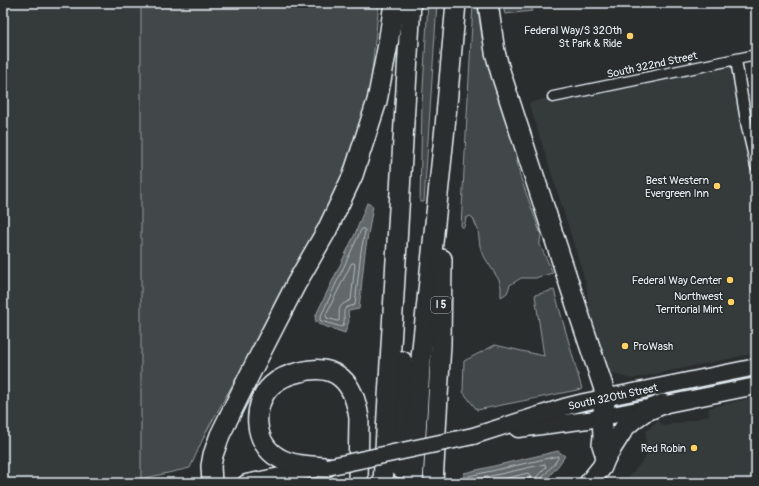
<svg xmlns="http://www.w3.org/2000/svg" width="759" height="486" font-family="Pangolin,sans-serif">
	<rect width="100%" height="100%" fill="#2a2d2e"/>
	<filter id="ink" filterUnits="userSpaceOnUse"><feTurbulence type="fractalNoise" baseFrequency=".025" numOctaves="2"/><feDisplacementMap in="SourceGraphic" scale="8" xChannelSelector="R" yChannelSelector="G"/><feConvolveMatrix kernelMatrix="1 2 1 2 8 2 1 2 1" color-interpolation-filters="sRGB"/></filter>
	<g filter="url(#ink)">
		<!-- built -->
		<g fill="#363a3b">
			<polygon points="3,3 141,3 141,479 121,483 3,483"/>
			<polygon points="736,60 756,166 756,353 631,379 617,375 608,372 601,352 590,314 586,283 555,184 529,103 553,97"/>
			<polygon points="756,397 756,483 624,483 646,457 646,431 658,420 661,424 665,426 709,416 709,408"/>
		</g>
		<!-- green -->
		<g fill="#424648" stroke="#959ca0">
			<polygon points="141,3 379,3 369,98 331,205 290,281 205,434 190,468 141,479"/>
			<polygon points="428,3 437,3 424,202 420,202 422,105"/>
			<polygon points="475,3 477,3 482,38 514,146 520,176 541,235 540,241 540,245 553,273 541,276 536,278 521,278 510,285 507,293 501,297 501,287 499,280 485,258 480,246 478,230 473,218 470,216 466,218 464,227 461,227 473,4"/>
			<polygon points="502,3 532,3 532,11 505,14"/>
			<polygon points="554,290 582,389 477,410 463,392 464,361 495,345 544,356 535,295"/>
		</g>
		<!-- water -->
		<g fill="#63686b" stroke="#989fa3">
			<polygon points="367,203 373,206 365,252 359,309 348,311 349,321 345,333 318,324 316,322 315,317 355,234"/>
			<polygon points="558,451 565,456 558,466 543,483 463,483 464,473"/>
		</g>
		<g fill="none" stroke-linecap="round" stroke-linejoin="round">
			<!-- shore -->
			<g stroke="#b3bac0" stroke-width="1">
				<path d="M362,229h2l1,2 -4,20 -6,54c-2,1 -7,1 -9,3 -4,3 -1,9 -2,13 0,3 -1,4 -2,6l-21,-6 -1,-1v-2l41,-88z"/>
				<path d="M352,263h2l1,1 -4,36c-2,1 -4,2 -6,3 -8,3 -5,11 -6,18h-2l-10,-3 -1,-3z"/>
				<path d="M467,483l1,-6 1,-1 89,-20v2c-4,8 -17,18 -18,25"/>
				<polyline points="472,483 473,480 545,464 546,467 537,476 535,483"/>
				<polyline points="487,483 528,473 530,475 529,483"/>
			</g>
			<defs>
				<g id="street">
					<polyline points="736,60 747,127 756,166"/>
					<polyline points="553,97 756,55"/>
				</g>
				<g id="primary">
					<polyline points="518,429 588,420 756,386"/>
					<polyline points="473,436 564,407 584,402 756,367"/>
					<polyline points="246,483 315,469"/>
				</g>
				<g id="highway">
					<polyline points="488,3 495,52 501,74 580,317 603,386 606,398 602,416 603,436 602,445 606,457"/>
					<path d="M327,467c-16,-1 -34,-1 -48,-9 -26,-14 -28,-54 -7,-73 8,-7 18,-11 28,-13 37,-10 54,11 59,46l-1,65"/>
					<polyline points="401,468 402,361"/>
					<polyline points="212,483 211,466 213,455 220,435 253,368 296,284 327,230 353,175 377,101 388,44 394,3"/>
					<polyline points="383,483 411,3"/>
					<polyline points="413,483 420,368 445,127 456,3"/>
					<polyline points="433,483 441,344 442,259"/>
					<polyline points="589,483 602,467 606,457 625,427 634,419 644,412 663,404"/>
				</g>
			</defs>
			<!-- street casing -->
			<use href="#street" stroke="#e8f1f8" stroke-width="13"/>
			<!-- primary casing -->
			<use href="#primary" stroke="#e8f1f8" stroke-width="19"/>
			<!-- highway casing -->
			<use href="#highway" stroke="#e8f1f8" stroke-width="22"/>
			<!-- street -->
			<use href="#street" stroke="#2a2d2e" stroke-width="10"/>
			<!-- primary -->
			<use href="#primary" stroke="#2a2d2e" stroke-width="16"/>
			<!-- highway -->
			<use href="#highway" stroke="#2a2d2e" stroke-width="19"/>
			<defs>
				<polyline id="primary-bridge" points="327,467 473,436"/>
			</defs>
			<!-- primary-bridge casing -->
			<use href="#primary-bridge" stroke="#e8f1f8" stroke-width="19" stroke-linecap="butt"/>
			<!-- primary-bridge -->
			<use href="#primary-bridge" stroke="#2a2d2e" stroke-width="16"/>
		</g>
	</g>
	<!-- markers -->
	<g fill="#ffd166" stroke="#2a2d2e" stroke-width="1.5">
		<circle cx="630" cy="36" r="4"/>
		<circle cx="717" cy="186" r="4"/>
		<circle cx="730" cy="280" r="4"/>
		<circle cx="731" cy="302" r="4"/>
		<circle cx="625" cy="346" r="4"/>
		<circle cx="694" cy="448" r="4"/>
	</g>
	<g text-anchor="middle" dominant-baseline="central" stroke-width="3" stroke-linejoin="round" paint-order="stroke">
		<!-- shield labels -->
		<rect fill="#2a2d2e" stroke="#afb6bb" stroke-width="1" x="431" y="297" width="20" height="16" rx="3"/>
		<g font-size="10" font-weight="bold" fill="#e8f1f8">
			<text x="441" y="305">I 5</text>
		</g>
		<!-- poi labels -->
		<g font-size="11" fill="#e8f1f8" stroke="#2a2d2e" text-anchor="end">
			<text x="622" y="30">Federal Way/S 320th<tspan x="622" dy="13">St Park &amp; Ride</tspan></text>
			<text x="709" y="180">Best Western<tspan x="709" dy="13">Evergreen Inn</tspan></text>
			<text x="722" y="280">Federal Way Center</text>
			<text x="723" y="296">Northwest<tspan x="723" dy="13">Territorial Mint</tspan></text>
			<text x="633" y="346" text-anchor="start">ProWash</text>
			<text x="686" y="448">Red Robin</text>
		</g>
		<!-- street labels -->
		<g font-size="11" fill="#e8f1f8" stroke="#2a2d2e">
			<text transform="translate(652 65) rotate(-12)">South 322nd Street</text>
			<text transform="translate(613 397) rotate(-12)">South 320th Street</text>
		</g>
	</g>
	<!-- margin -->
	<rect width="759" height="486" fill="none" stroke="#2a2d2e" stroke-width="16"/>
	<rect x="8" y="8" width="743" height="470" fill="none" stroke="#e8f1f8" stroke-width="1.5" filter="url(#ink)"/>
</svg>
